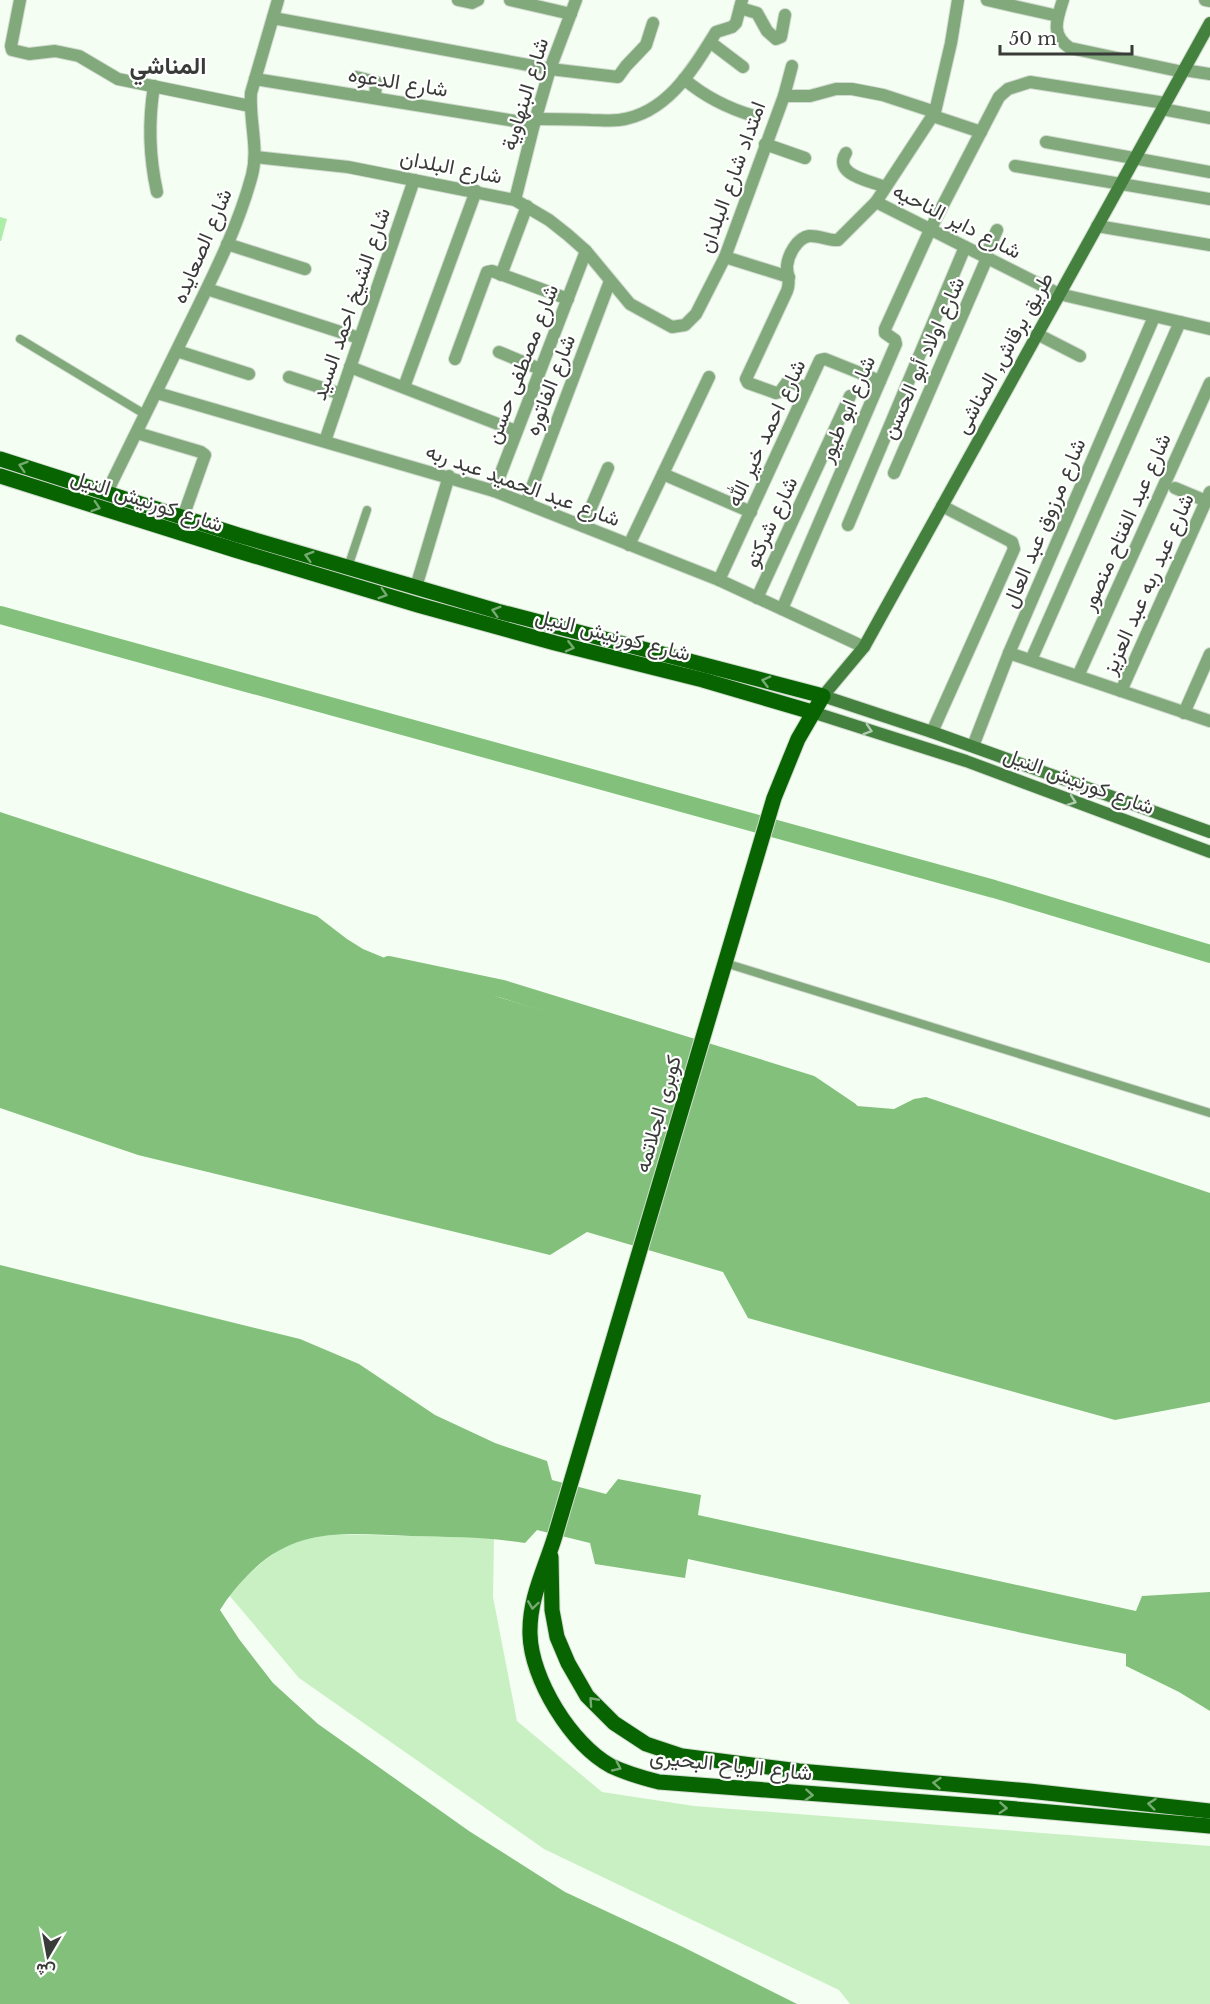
<svg xmlns="http://www.w3.org/2000/svg" width="1210" height="2004" font-family="'Libre Baskerville',Vazirmatn,serif">
	<rect width="100%" height="100%" fill="#f4fef2"/>
	<!-- green -->
	<path fill="#c9f0c3" d="M333,1534l161,4 -1,59 24,124 85,71 92,14 516,40v158h-360l-11,-14 -295,-141 -245,-171 -70,-83c33,-35 54,-56 104,-61z"/>
	<!-- water -->
	<g fill="#83c07c">
		<polygon points="0,812 317,916 347,939 363,949 433,978 692,1054 857,1106 894,1109 914,1099 926,1097 1210,1193 1210,1402 1115,1420 748,1318 723,1272 587,1232 550,1255 138,1155 0,1108"/>
		<path d="M0,1265l300,74 59,25 76,51 60,28 52,18 5,19 54,14 12,-15 83,16 -3,20 438,96 6,-15 68,-4v119l-31,-19 -53,-26v-12c-147,-28 -292,-64 -438,-95l-3,19 -90,-14 -5,-21 -53,-13 -12,13c-38,-6 -76,-6 -114,-7 -63,-2 -115,-11 -163,39 -11,11 -20,22 -28,35l19,29 34,44 45,41 151,107 96,61 118,55 114,57h-797z"/>
	</g>
	<g fill="none" stroke-linecap="round" stroke-linejoin="round">
		<!-- canal -->
		<g stroke="#83c07c" stroke-width="18">
			<polyline points="0,615 994,889 1210,954"/>
			<polyline points="389,965 503,989 810,1084 850,1111"/>
		</g>
	</g>
	<!-- building -->
	<polygon fill="#aeeda7" points="0,217 7,219 1,241 0,241"/>
	<g fill="none" stroke-linecap="round" stroke-linejoin="round">
		<defs>
			<g id="lane">
				<polyline points="20,339 146,415"/>
				<polyline points="348,567 367,510"/>
				<polyline points="725,963 1210,1113"/>
			</g>
			<g id="street">
				<polyline points="20,0 11,46 12,50 29,54 55,51 79,56 118,79 250,106"/>
				<polyline points="458,0 472,3 478,0"/>
				<polyline points="510,0 571,14"/>
				<polyline points="958,0 951,43 935,112 876,202 1059,294 1210,329"/>
				<polyline points="987,0 1058,16"/>
				<path d="M1063,0c-6,19 -13,35 7,48l113,24"/>
				<polyline points="1205,0 1210,1"/>
				<polyline points="740,8 757,13 767,31 776,39 781,37 785,15"/>
				<polyline points="273,18 550,69 618,77 626,66 646,45 653,23"/>
				<polyline points="710,42 743,67"/>
				<polyline points="1184,70 1210,74"/>
				<polyline points="356,77 376,82 375,98"/>
				<polyline points="255,79 534,124"/>
				<path d="M684,79c21,18 43,29 70,37"/>
				<path d="M154,86c-6,37 -5,70 3,106"/>
				<polyline points="784,96 792,66"/>
				<polyline points="1162,109 1210,118"/>
				<polyline points="933,116 981,132"/>
				<path d="M535,119c19,0 37,0 56,1 9,0 19,1 28,0 48,-6 74,-51 97,-88l16,-5 4,-4 6,-23"/>
				<polyline points="1046,142 1210,172"/>
				<polyline points="765,144 805,158"/>
				<path d="M846,153c-14,22 25,28 39,34"/>
				<polyline points="255,157 348,167 515,200 549,220 568,235 586,251 630,304 672,327 685,325 696,314 725,257 784,96 810,96 836,89 852,89 883,95 935,112"/>
				<polyline points="1015,166 1210,199"/>
				<polyline points="515,200 534,124 550,69 576,0"/>
				<polyline points="1097,226 1210,245"/>
				<polyline points="227,244 305,269"/>
				<polyline points="725,257 789,277"/>
				<polyline points="985,257 997,230"/>
				<polyline points="501,275 527,206"/>
				<polyline points="207,289 359,338"/>
				<polyline points="1037,334 1080,356"/>
				<polyline points="177,351 249,374"/>
				<polyline points="499,352 540,369"/>
				<polyline points="455,359 487,272 492,271 568,299"/>
				<polyline points="350,367 516,431"/>
				<polyline points="289,377 341,394"/>
				<polyline points="404,387 476,191"/>
				<path d="M807,388l-19,-7 -8,11 -4,1 -28,-10 -2,-4 41,-88c4,-10 0,-15 0,-25 1,-11 10,-28 22,-30 10,-1 19,5 29,4l38,-38"/>
				<polyline points="157,393 494,491 719,580 864,647"/>
				<polyline points="137,433 201,452 205,455 183,517"/>
				<polyline points="325,441 414,180"/>
				<polyline points="894,473 987,258"/>
				<polyline points="663,474 751,512"/>
				<polyline points="1175,488 1206,501"/>
				<polyline points="494,491 586,251"/>
				<path d="M107,492c29,-58 58,-117 87,-177 22,-45 45,-91 58,-140 7,-27 -3,-54 -1,-82l27,-93"/>
				<polyline points="526,503 610,281"/>
				<polyline points="848,525 965,247"/>
				<polyline points="583,526 608,468"/>
				<polyline points="629,545 709,377"/>
				<polyline points="719,580 820,360 825,359 880,381"/>
				<polyline points="416,587 449,476"/>
				<polyline points="757,598 850,396"/>
				<polyline points="782,609 896,344 895,340 885,333 885,329 930,230 999,97 1008,89 1030,82 1165,103"/>
				<polyline points="1009,653 1210,721"/>
				<polyline points="1031,660 1180,322"/>
				<polyline points="1078,676 1210,383"/>
				<polyline points="1121,691 1210,492"/>
				<polyline points="1184,713 1210,654"/>
				<polyline points="932,732 1014,549 1012,542 942,506"/>
				<polyline points="973,746 1009,653 1154,317"/>
			</g>
			<g id="secondary">
				<polyline points="1210,23 864,647 823,696 932,732 1210,832"/>
				<polyline points="812,712 966,761 1210,852"/>
			</g>
			<g id="primary">
				<path d="M0,459l238,76 259,76 326,85 -25,43 -24,59 -219,738c-10,33 -26,62 -25,98 1,45 41,110 81,132 15,7 32,12 48,16l346,26 205,18"/>
				<polyline points="0,476 235,550 418,605 555,643 703,680 812,712"/>
				<polyline points="551,1557 552,1610 557,1637 568,1663 587,1696 614,1723 646,1744 682,1756 799,1771 1029,1791 1210,1811"/>
			</g>
		</defs>
		<!-- lane casing -->
		<use href="#lane" stroke="#d2dbd0" stroke-width="10"/>
		<!-- street casing -->
		<use href="#street" stroke="#d2dbd0" stroke-width="14"/>
		<!-- secondary casing -->
		<use href="#secondary" stroke="#d2dbd0" stroke-width="14"/>
		<!-- primary casing -->
		<use href="#primary" stroke="#d2dbd0" stroke-width="17"/>
		<!-- lane -->
		<use href="#lane" stroke="#81a97c" stroke-width="8"/>
		<!-- street -->
		<use href="#street" stroke="#81a97c" stroke-width="12"/>
		<!-- secondary -->
		<use href="#secondary" stroke="#44813e" stroke-width="12"/>
		<!-- primary -->
		<use href="#primary" stroke="#076400" stroke-width="15"/>
	</g>
	<!-- one-way arrows -->
	<defs><path id="oneway-chevron" d="M-2-3.5L2.5 0L-2 3.5" fill="none" stroke-width="1.6" stroke-linecap="round" stroke-linejoin="round" transform="scale(1.5)"/></defs>
	<g stroke="#77aa73">
		<use href="#oneway-chevron" transform="translate(23 466) rotate(-163)"/>
		<use href="#oneway-chevron" transform="translate(96 507) rotate(18)"/>
		<use href="#oneway-chevron" transform="translate(309 556) rotate(-164)"/>
		<use href="#oneway-chevron" transform="translate(383 594) rotate(17)"/>
		<use href="#oneway-chevron" transform="translate(496 611) rotate(-164)"/>
		<use href="#oneway-chevron" transform="translate(570 647) rotate(14)"/>
		<use href="#oneway-chevron" transform="translate(766 681) rotate(-165)"/>
		<use href="#oneway-chevron" transform="translate(533 1605) rotate(98)"/>
		<use href="#oneway-chevron" transform="translate(593 1701) rotate(-132)"/>
		<use href="#oneway-chevron" transform="translate(617 1767) rotate(25)"/>
		<use href="#oneway-chevron" transform="translate(937 1783) rotate(-175)"/>
		<use href="#oneway-chevron" transform="translate(809 1795) rotate(4)"/>
		<use href="#oneway-chevron" transform="translate(1152 1804) rotate(-174)"/>
		<use href="#oneway-chevron" transform="translate(1003 1808) rotate(4)"/>
	</g>
	<g stroke="#b4cdb2">
		<use href="#oneway-chevron" transform="translate(868 730) rotate(18)"/>
		<use href="#oneway-chevron" transform="translate(1072 801) rotate(20)"/>
	</g>
	<g text-anchor="middle" dominant-baseline="central" stroke-width="4.5" stroke-linejoin="round" paint-order="stroke">
		<!-- street labels -->
		<g font-size="21" fill="#383b37" stroke="#fff">
			<text transform="translate(398 82) rotate(9)">شارع الدعوه</text>
			<text transform="translate(525 94) rotate(-73)">شارع البنهاوية</text>
			<text transform="translate(451 167) rotate(11)">شارع البلدان</text>
			<text transform="translate(732 177) rotate(-70)">امتداد شارع البلدان</text>
			<text transform="translate(957 221) rotate(27)">شارع داير الناحيه</text>
			<text transform="translate(202 246) rotate(-67)">شارع الصعايده</text>
			<text transform="translate(351 304) rotate(-71)">شارع الشيخ احمد السيد</text>
			<text transform="translate(1004 353) rotate(-61)">طريق برقاش, المناشى</text>
			<text transform="translate(923 358) rotate(-66)">شارع اولاد أبو الحسن</text>
			<text transform="translate(522 364) rotate(-69)">شارع مصطفى حسن</text>
			<text transform="translate(550 385) rotate(-69)">شارع الفاتوره</text>
			<text transform="translate(847 409) rotate(-67)">شارع ابو طيور</text>
			<text transform="translate(766 433) rotate(-65)">شارع احمد خير الله</text>
			<text transform="translate(523 485) rotate(20)">شارع عبد الحميد عبد ربه</text>
			<text transform="translate(147 501) rotate(18)">شارع كورنيش النيل</text>
			<text transform="translate(771 522) rotate(-65)">شارع شركتو</text>
			<text transform="translate(1126 522) rotate(-66)">شارع عبد الفتاح منصور</text>
			<text transform="translate(1044 523) rotate(-67)">شارع مرزوق عبد العال</text>
			<text transform="translate(1148 584) rotate(-66)">شارع عبد ربه عبد العزيز</text>
			<text transform="translate(613 635) rotate(14)">شارع كورنيش النيل</text>
			<text transform="translate(1079 781) rotate(20)">شارع كورنيش النيل</text>
			<text transform="translate(658 1114) rotate(-74)">كوبرى الجلاتمه</text>
			<text transform="translate(731 1765) rotate(6)">شارع الرياح البحيرى</text>
		</g>
		<!-- quarter labels -->
		<g font-size="24" font-weight="bold" fill="#383b37" stroke="#fff">
			<text x="168" y="65">المناشي</text>
		</g>
	</g>
	<!-- north arrow -->
	<g transform="translate(48 1956) rotate(190)" stroke="#ffffff" stroke-width="4.5" paint-order="stroke">
	<path d="M0-4.5L10 22L0 15L-10 22Z" fill="#383b37"/>
	<text y="-9" font-size="16" font-weight="bold" text-anchor="middle" fill="#383b37">ش</text>
	</g>
	<!-- scale -->
	<path d="M1000 45v9h132v-9" fill="none" stroke="#383b37" stroke-width="3"/>
	<text x="1009" y="45" font-size="18" fill="#383b37" stroke="#ffffff" stroke-width="4.5" paint-order="stroke">50 m</text>
</svg>
